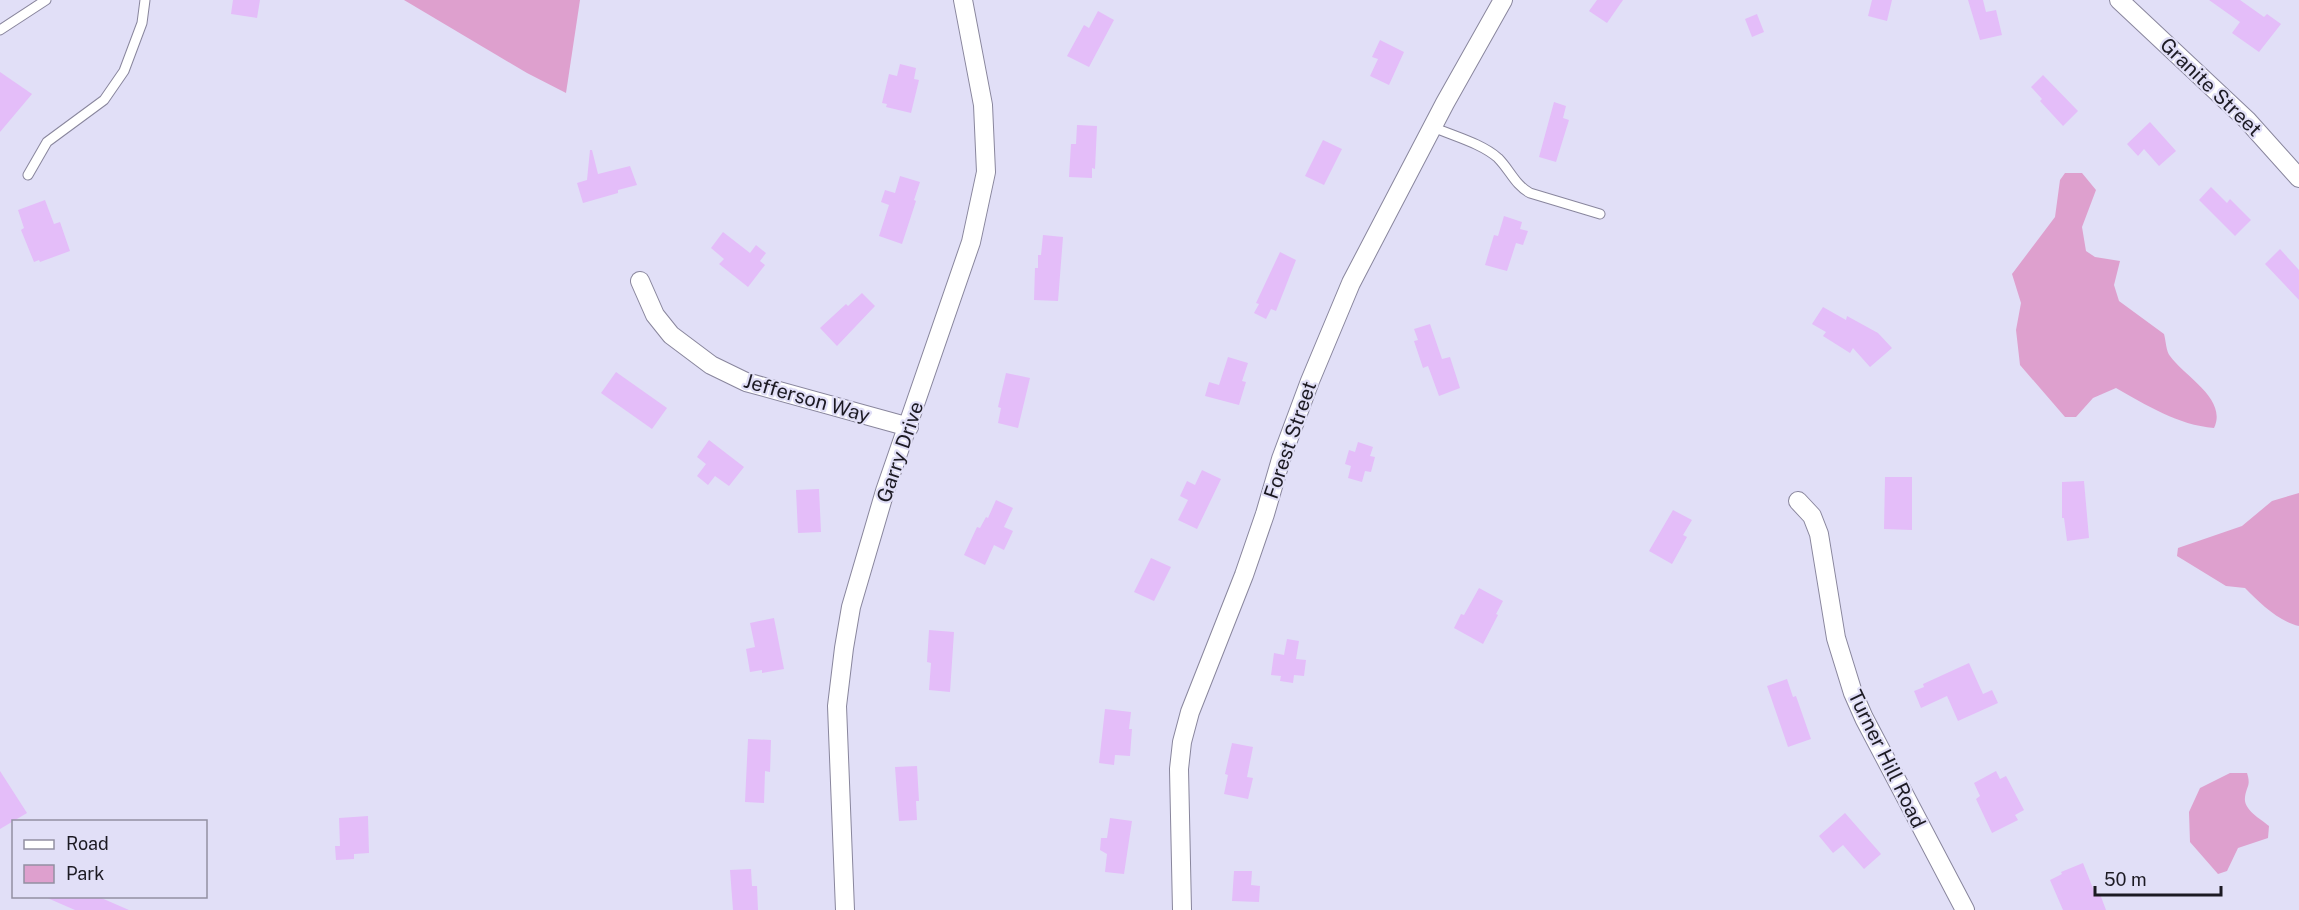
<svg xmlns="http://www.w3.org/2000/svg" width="2299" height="910" font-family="'Public Sans',sans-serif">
	<rect width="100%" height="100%" fill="#e1dff7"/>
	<!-- green -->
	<g fill="#dea0ce">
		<polygon points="404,0 580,0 566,93 527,73"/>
		<path d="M2065,173h17l14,17 -14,37 4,24 9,6 25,4 -6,24 5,16 45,33c2,7 2,17 6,22 14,20 58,43 44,72 -36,-3 -68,-23 -98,-40l-23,10 -17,19h-11l-45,-52 -4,-35 5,-27 -9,-29 43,-57 5,-37z"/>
		<path d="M2299,493v133c-21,-5 -39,-23 -54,-38l-19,-2 -49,-30 1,-8 64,-22 30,-25z"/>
		<path d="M2230,773h17c4,13 0,12 -2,24 -2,13 16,22 24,29l-1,12 -30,10 -11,23 -9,3 -28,-32 -1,-30 11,-24z"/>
	</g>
	<!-- building -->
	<g fill="#e4bdf9">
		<polygon points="233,0 260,0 257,18 231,14"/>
		<polygon points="1597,0 1623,0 1607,23 1589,11"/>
		<polygon points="1872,0 1892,0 1887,21 1868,16"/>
		<polygon points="1968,0 1983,0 1986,12 1996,10 2002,35 1980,40"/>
		<polygon points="2209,0 2240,0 2264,17 2267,14 2281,24 2259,52 2232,33 2240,22"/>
		<polygon points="1098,11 1114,20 1089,67 1067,56 1084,25 1089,28"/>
		<polygon points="1757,14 1764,32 1752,37 1745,19"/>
		<polygon points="1380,40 1404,52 1389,85 1370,76 1378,59 1372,57"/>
		<polygon points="900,64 916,68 914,79 919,80 911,113 886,107 887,104 882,103 889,74 897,76"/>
		<polygon points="0,72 32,94 0,132"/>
		<polygon points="2043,75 2078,111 2063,126 2040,101 2042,99 2031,87"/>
		<polygon points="1554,102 1566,106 1563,118 1569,120 1556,162 1539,157"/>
		<polygon points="2150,122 2176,151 2159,166 2144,149 2138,156 2127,144"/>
		<polygon points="1077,125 1097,126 1095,169 1092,168 1092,178 1069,177 1071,144 1076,144"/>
		<polygon points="1323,140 1342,149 1324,185 1305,176"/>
		<polygon points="590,150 592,150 598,174 630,166 637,185 618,190 618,193 583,203 577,183 587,180"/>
		<polygon points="900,176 920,182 914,200 916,201 902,244 879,236 889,205 881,202 885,190 895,193"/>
		<polygon points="2211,187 2227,203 2230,199 2251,220 2235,236 2199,200"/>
		<polygon points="45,200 54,224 60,222 70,251 40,262 39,260 34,262 21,230 24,228 18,210"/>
		<polygon points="1504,216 1522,222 1520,229 1528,231 1523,245 1516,243 1507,271 1485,265 1494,235 1498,236"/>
		<polygon points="723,232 750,253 756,245 766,253 760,261 765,265 748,287 719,264 724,259 711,248"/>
		<polygon points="1043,235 1063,237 1058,301 1034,300 1035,268 1038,268 1038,255 1041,255"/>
		<polygon points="2280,249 2299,270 2299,300 2265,264"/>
		<polygon points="1280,252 1296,260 1276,311 1271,309 1266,319 1254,313 1259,304 1256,303"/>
		<polygon points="862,293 875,306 837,346 820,328 846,304 848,306"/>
		<polygon points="1823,307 1846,320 1847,316 1878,333 1892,348 1870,367 1853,348 1850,353 1823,336 1826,332 1812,324"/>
		<polygon points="1430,324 1442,359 1450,357 1460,388 1439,396 1428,366 1423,368 1414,341 1418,340 1414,329"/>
		<polygon points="1228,357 1248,363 1242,381 1246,382 1239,405 1205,396 1209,382 1219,385"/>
		<polygon points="616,372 667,408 652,429 601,393"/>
		<polygon points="1006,373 1030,378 1018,428 998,423 1001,408 998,407"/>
		<polygon points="709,440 744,467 729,486 715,476 708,485 697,476 706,464 697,457"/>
		<polygon points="1358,442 1373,447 1370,456 1375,457 1371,472 1365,471 1362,482 1348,478 1351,466 1345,464 1349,450 1355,452"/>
		<polygon points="1202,470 1221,479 1197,529 1178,520 1188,500 1180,496 1187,481 1195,485"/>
		<polygon points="1885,477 1912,477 1912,530 1884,529"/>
		<polygon points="2084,481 2089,538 2067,541 2064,518 2062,518 2062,482"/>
		<polygon points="819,489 821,532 798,533 796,490"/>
		<polygon points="996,500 1013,508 1004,527 1013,531 1004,550 994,545 985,565 964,555 977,527 980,528 986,517 988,518"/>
		<polygon points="1673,510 1692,520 1683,535 1687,537 1672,564 1649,551"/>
		<polygon points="1151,558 1171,567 1154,601 1134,592"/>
		<polygon points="1479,588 1503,601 1496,614 1498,615 1483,644 1454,628 1461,614 1464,615"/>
		<polygon points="774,618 784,669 762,673 762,670 750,672 746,649 755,647 750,623"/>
		<polygon points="929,630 954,632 950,692 929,690 931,663 927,662"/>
		<polygon points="1287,639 1299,641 1296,659 1306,660 1304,676 1294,675 1293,683 1280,681 1281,676 1271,675 1274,653 1284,655"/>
		<polygon points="1969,663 1983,694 1992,690 1998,703 1958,721 1947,696 1921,708 1914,691 1924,687 1923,684"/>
		<polygon points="1787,679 1793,697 1796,696 1811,739 1788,747 1767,686"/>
		<polygon points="1105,709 1131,712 1129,729 1132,729 1130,756 1115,755 1114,765 1099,763"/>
		<polygon points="748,739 771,740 770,772 765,771 764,803 745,802"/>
		<polygon points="1232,743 1253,747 1247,777 1253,778 1248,799 1224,794 1228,775 1225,774"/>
		<polygon points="917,766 919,801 916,801 917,820 899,821 895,767"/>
		<polygon points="0,771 27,813 0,829"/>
		<polygon points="1996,771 2000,779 2006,776 2024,810 2015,815 2018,820 1992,833 1976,799 1980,796 1974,783"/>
		<polygon points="1845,813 1881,854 1864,869 1843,845 1833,853 1819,836"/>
		<polygon points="368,816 369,853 354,854 354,859 336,860 335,846 340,846 339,818"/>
		<polygon points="1110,818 1132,821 1124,874 1105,872 1107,854 1100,850 1101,838 1107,838"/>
		<polygon points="2083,863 2096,896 2100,894 2106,910 2063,910 2050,880 2062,874 2061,872"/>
		<polygon points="751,869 752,886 757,886 758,910 733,910 730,870"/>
		<polygon points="1234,871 1252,871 1251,885 1260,886 1259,902 1232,901"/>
		<polygon points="45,897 99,897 129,910 75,910"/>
	</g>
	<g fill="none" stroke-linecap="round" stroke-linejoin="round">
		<defs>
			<g id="service">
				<polyline points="0,30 46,0"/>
				<path d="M1433,127c20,9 48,16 65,31 12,12 17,27 32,35l70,21"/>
				<polyline points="28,175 47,142 104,100 124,71 142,23 145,0"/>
			</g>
			<g id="minor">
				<polyline points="2119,0 2247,120 2299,178"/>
				<polyline points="640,281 655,315 671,335 711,365 746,382 909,427"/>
				<polyline points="1798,501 1812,516 1819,534 1836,638 1853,693 1864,718 1965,910"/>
				<polyline points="845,910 837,706 844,648 851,607 885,491 971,242 986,172 983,105 963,0"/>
				<polyline points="1182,910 1179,769 1182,742 1190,712 1244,575 1265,514 1281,459 1310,381 1351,283 1445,103 1503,0"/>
			</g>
		</defs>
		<!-- service casing -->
		<use href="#service" stroke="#89869d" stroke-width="11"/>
		<!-- minor casing -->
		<use href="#minor" stroke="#89869d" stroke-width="20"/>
		<!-- service -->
		<use href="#service" stroke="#fff" stroke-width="9"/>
		<!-- minor -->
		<use href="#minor" stroke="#fff" stroke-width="18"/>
	</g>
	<g text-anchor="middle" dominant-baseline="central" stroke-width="4.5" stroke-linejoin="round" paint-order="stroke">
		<!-- street labels -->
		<g font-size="20" fill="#1c1a23" stroke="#e1dff7">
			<text transform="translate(2211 87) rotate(44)">Granite Street</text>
			<text transform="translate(807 398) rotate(16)">Jefferson Way</text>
			<text transform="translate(1290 440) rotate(-71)">Forest Street</text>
			<text transform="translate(900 452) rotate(-71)">Garry Drive</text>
			<text transform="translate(1887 759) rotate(64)">Turner Hill Road</text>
		</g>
	</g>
	<!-- legend -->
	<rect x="12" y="820" width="195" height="78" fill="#e1dff7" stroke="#9290a2" stroke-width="1.5"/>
	<rect x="24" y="840" width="30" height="9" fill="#ffffff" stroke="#9290a2" stroke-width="1.5"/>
	<text x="66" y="850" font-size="18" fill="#1c1a23">Road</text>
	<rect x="24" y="865" width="30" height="18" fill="#dea0ce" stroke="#9290a2" stroke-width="1.5"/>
	<text x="66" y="880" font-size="18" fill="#1c1a23">Park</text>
	<!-- scale -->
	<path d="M2095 886v9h126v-9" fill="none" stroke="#1c1a23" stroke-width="3"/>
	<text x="2104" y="886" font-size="18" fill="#1c1a23" stroke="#e1dff7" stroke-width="4.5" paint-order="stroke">50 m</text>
</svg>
